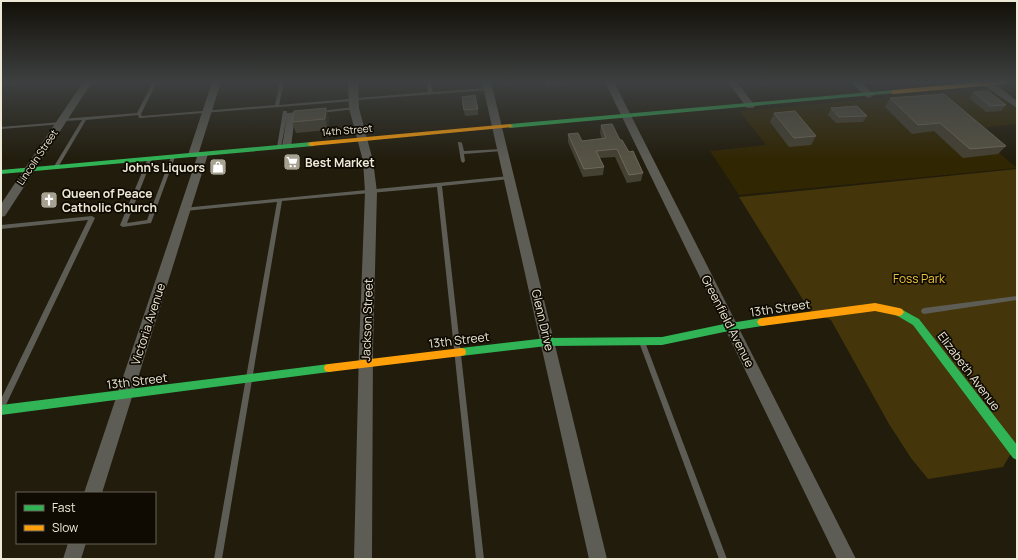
<svg xmlns="http://www.w3.org/2000/svg" width="1018" height="560" font-family="Manrope,sans-serif">
	<rect width="100%" height="100%" fill="#211c0c"/>
	<!-- built -->
	<polygon fill="#312602" points="990,88 1017,108 1017,124 971,129 1017,168 739,195 710,151 766,145 739,111"/>
	<!-- green -->
	<polygon fill="#44360a" points="1017,169 1017,455 1010,455 1003,467 928,479 911,458 889,424 831,320 810,311 739,197"/>
	<g fill="none" stroke-linecap="round" stroke-linejoin="round">
		<!-- lane -->
		<g fill="#5d5c55" fill-rule="evenodd">
			<polygon points="5,82 13,82 1,86 1,84"/>
			<polygon points="153,82 157,82 141,114 142,116 275,105 280,82 284,82 279,105 428,92 426,82 430,82 433,92 488,88 490,89 488,90 356,100 354,101 141,118 139,118 138,115 86,120 57,169 53,169 53,168 82,120 63,121 61,120 61,119 137,113"/>
			<polygon points="546,82 550,82 551,84 577,82 549,86 548,86"/>
			<polygon points="354,107 356,108 356,109 320,113 318,112 320,111"/>
			<polygon points="283,111 287,111 287,113 301,112 303,113 303,114 295,115 291,147 289,148 287,147 287,142 286,148 282,148 282,147 287,116 281,147 279,148 277,147"/>
			<polygon points="61,122 63,123 63,124 1,129 1,127"/>
			<polygon points="458,142 460,142 462,143 464,151 502,149 504,150 502,151 464,154 465,161 463,163 461,161 458,143"/>
			<polygon points="173,155 175,157 151,223 123,227 121,226 120,225 148,158 150,157 152,159 127,223 147,220 171,157"/>
			<polygon points="509,176 512,178 511,179 442,186 484,559 476,559 437,187 282,201 222,559 214,559 277,202 185,211 183,210 182,209 183,208"/>
			<polygon points="92,216 95,218 4,409 1,410 1,399 88,220 1,229 1,225"/>
			<polygon points="1017,296 1017,300 924,314 922,313 921,311 922,309 924,308"/>
			<polygon points="642,339 644,340 645,342 727,559 719,559 639,342 640,340"/>
		</g>
		<!-- street -->
		<g fill="#5d5c55" fill-rule="evenodd">
			<polygon points="83,82 92,82 5,216 1,217 1,204"/>
			<polygon points="212,82 221,82 199,152 207,152 208,154 102,493 84,493 197,157 189,157 188,155"/>
			<polygon points="348,82 358,82 359,108 373,161 377,192 373,349 372,559 354,559 359,349 365,192 363,161 349,108"/>
			<polygon points="482,82 491,82 607,559 589,559"/>
			<polygon points="605,82 614,82 856,559 837,559"/>
			<polygon points="728,82 737,82 755,106 753,108 747,108"/>
			<polygon points="851,82 861,82 874,95 869,98 866,97"/>
			<path d="M979,82c16,0 25,9 38,19v7z"/>
			<polygon points="68,543 86,543 81,559 63,559"/>
		</g>
		<!-- fast -->
		<g fill="#30b455" fill-rule="evenodd">
			<polygon points="893,90 895,91 895,93 510,128 507,126 510,124"/>
			<polygon points="311,142 315,144 314,146 1,174 1,170"/>
			<polygon points="899,308 919,319 1017,445 1017,460 1013,458 913,325 896,315 894,312 896,309"/>
			<polygon points="762,318 765,319 767,322 765,325 762,326 724,332 662,345 547,346 461,356 457,355 456,352 457,349 461,348 547,338 662,337 724,324"/>
			<polygon points="329,364 333,365 334,368 333,371 329,372 1,415 1,405"/>
		</g>
		<!-- slow -->
		<g fill="#ff9f0a" fill-rule="evenodd">
			<polygon points="980,82 1008,82 1005,84 893,94 890,92 893,90"/>
			<polygon points="510,124 513,126 512,127 311,146 307,144 311,142"/>
			<polygon points="875,303 899,308 902,309 904,312 902,315 899,316 875,311 762,326 759,325 757,322 759,319 762,318"/>
			<polygon points="461,348 465,349 466,352 465,355 461,356 329,372 325,371 324,368 325,365 329,364"/>
		</g>
	</g>
	<!-- wall -->
	<g fill="#454132">
		<polygon points="973,92 1006,105 1001,111 986,112 969,98"/>
		<polygon points="462,97 478,109 478,115 465,116 462,103"/>
		<polygon points="890,98 1006,146 998,154 963,158 934,131 912,134 885,107"/>
		<polygon points="326,108 329,119 328,130 296,133 292,122"/>
		<polygon points="831,108 867,116 863,122 836,123 828,115"/>
		<polygon points="774,113 816,136 811,145 789,147 770,122"/>
		<polygon points="601,125 620,140 629,152 643,173 641,181 627,183 615,157 600,158 604,167 603,175 583,177 568,142 568,134 582,141 602,139 600,133"/>
	</g>
	<!-- shaded-wall -->
	<polygon fill="#2f2a1c" points="326,108 329,119 328,130 325,119"/>
	<!-- building -->
	<g fill="#575344" stroke="#6f6a5b">
		<polygon points="988,91 1006,105 990,106 973,92"/>
		<polygon points="944,94 1006,146 970,149 940,123 918,125 890,98"/>
		<polygon points="475,95 478,109 464,110 462,97"/>
		<polygon points="857,106 867,116 839,117 831,108"/>
		<polygon points="326,108 325,119 292,122 294,111"/>
		<polygon points="795,111 816,136 794,138 774,113"/>
		<polygon points="612,124 620,140 622,140 629,152 633,151 643,173 629,175 617,149 596,151 604,167 584,169 568,134 578,133 582,141 606,138 601,125"/>
	</g>
	<!-- sky -->
	<linearGradient id="sky" x2="0" y2="1"><stop stop-color="#120f07"/><stop offset="0.51" stop-color="#3d4040"/><stop offset="1" stop-color="#3d4040" stop-opacity="0"/></linearGradient>
	<rect width="1018" height="161" fill="url(#sky)"/>
	<!-- icons -->
	<defs>
		<symbol id="supermarket-square" viewBox="-11 -11 22 22"><rect x="-9" y="-9" width="18" height="18" rx="4" fill="#a6a190" stroke="#0f0b02"/><path d="M-6-5.5h2.5l.6 2H6L4.5 2H-2.5L-4.4-4H-6ZM-1.5 3.2a1.3 1.3 0 1 0 .1 0ZM3 3.2a1.3 1.3 0 1 0 .1 0Z" fill="#fff"/></symbol>
		<symbol id="shop-square" viewBox="-11 -11 22 22"><rect x="-9" y="-9" width="18" height="18" rx="4" fill="#a6a190" stroke="#0f0b02"/><path d="M-5-2.5h2.3a2.7 3.5 0 0 1 5.4 0H5L5.5 6h-11ZM-1.5-2.5h3a1.5 2.3 0 0 0-3 0Z" fill="#fff"/></symbol>
		<symbol id="church-square" viewBox="-11 -11 22 22"><rect x="-9" y="-9" width="18" height="18" rx="4" fill="#a6a190" stroke="#0f0b02"/><path d="M-1.2-6h2.4v3.5h3.3v2.4h-3.3V6h-2.4V-.1h-3.3v-2.4h3.3Z" fill="#fff"/></symbol>
	</defs>
	<g fill-rule="evenodd">
		<use href="#supermarket-square" x="282" y="152" width="20" height="20"/>
		<use href="#shop-square" x="208" y="157" width="20" height="20"/>
		<use href="#church-square" x="39" y="190" width="20" height="20"/>
	</g>
	<g text-anchor="middle" dominant-baseline="central" stroke-width="3.5" stroke-linejoin="round" paint-order="stroke">
		<!-- far-street labels -->
		<g font-size="10" fill="#eee8d7" stroke="#0f0b02">
			<text transform="translate(347 130) rotate(-5)">14th Street</text>
			<text transform="translate(37 157) rotate(-56)">Lincoln Street</text>
		</g>
		<!-- poi labels -->
		<g font-size="12" font-weight="bold" fill="#eee8d7" stroke="#0f0b02" text-anchor="start">
			<text x="305" y="162">Best Market</text>
			<text x="205" y="167" text-anchor="end">John's Liquors</text>
			<text x="62" y="193">Queen of Peace<tspan x="62" dy="14">Catholic Church</tspan></text>
		</g>
		<!-- park labels -->
		<g font-size="12" fill="#ebc239" stroke="#0f0b02">
			<text x="919" y="278">Foss Park</text>
		</g>
		<!-- street labels -->
		<g font-size="12" fill="#eee8d7" stroke="#0f0b02">
			<text transform="translate(780 308) rotate(-8)">13th Street</text>
			<text transform="translate(367 320) rotate(-88)">Jackson Street</text>
			<text transform="translate(543 320) rotate(77)">Glenn Drive</text>
			<text transform="translate(728 321) rotate(63)">Greenfield Avenue</text>
			<text transform="translate(148 324) rotate(-72)">Victoria Avenue</text>
			<text transform="translate(459 340) rotate(-7)">13th Street</text>
			<text transform="translate(969 371) rotate(53)">Elizabeth Avenue</text>
			<text transform="translate(137 381) rotate(-7)">13th Street</text>
		</g>
	</g>
	<!-- border -->
	<rect width="1018" height="560" fill="none" stroke="#eee8d7" stroke-width="4"/>
	<!-- legend -->
	<rect x="16" y="492" width="140" height="52" fill="#0f0b02" stroke="#686357"/>
	<rect x="24" y="505" width="20" height="6" fill="#30b455" stroke="#686357"/>
	<text x="52" y="512" font-size="12" fill="#eee8d7">Fast</text>
	<rect x="24" y="525" width="20" height="6" fill="#ff9f0a" stroke="#686357"/>
	<text x="52" y="532" font-size="12" fill="#eee8d7">Slow</text>
</svg>
